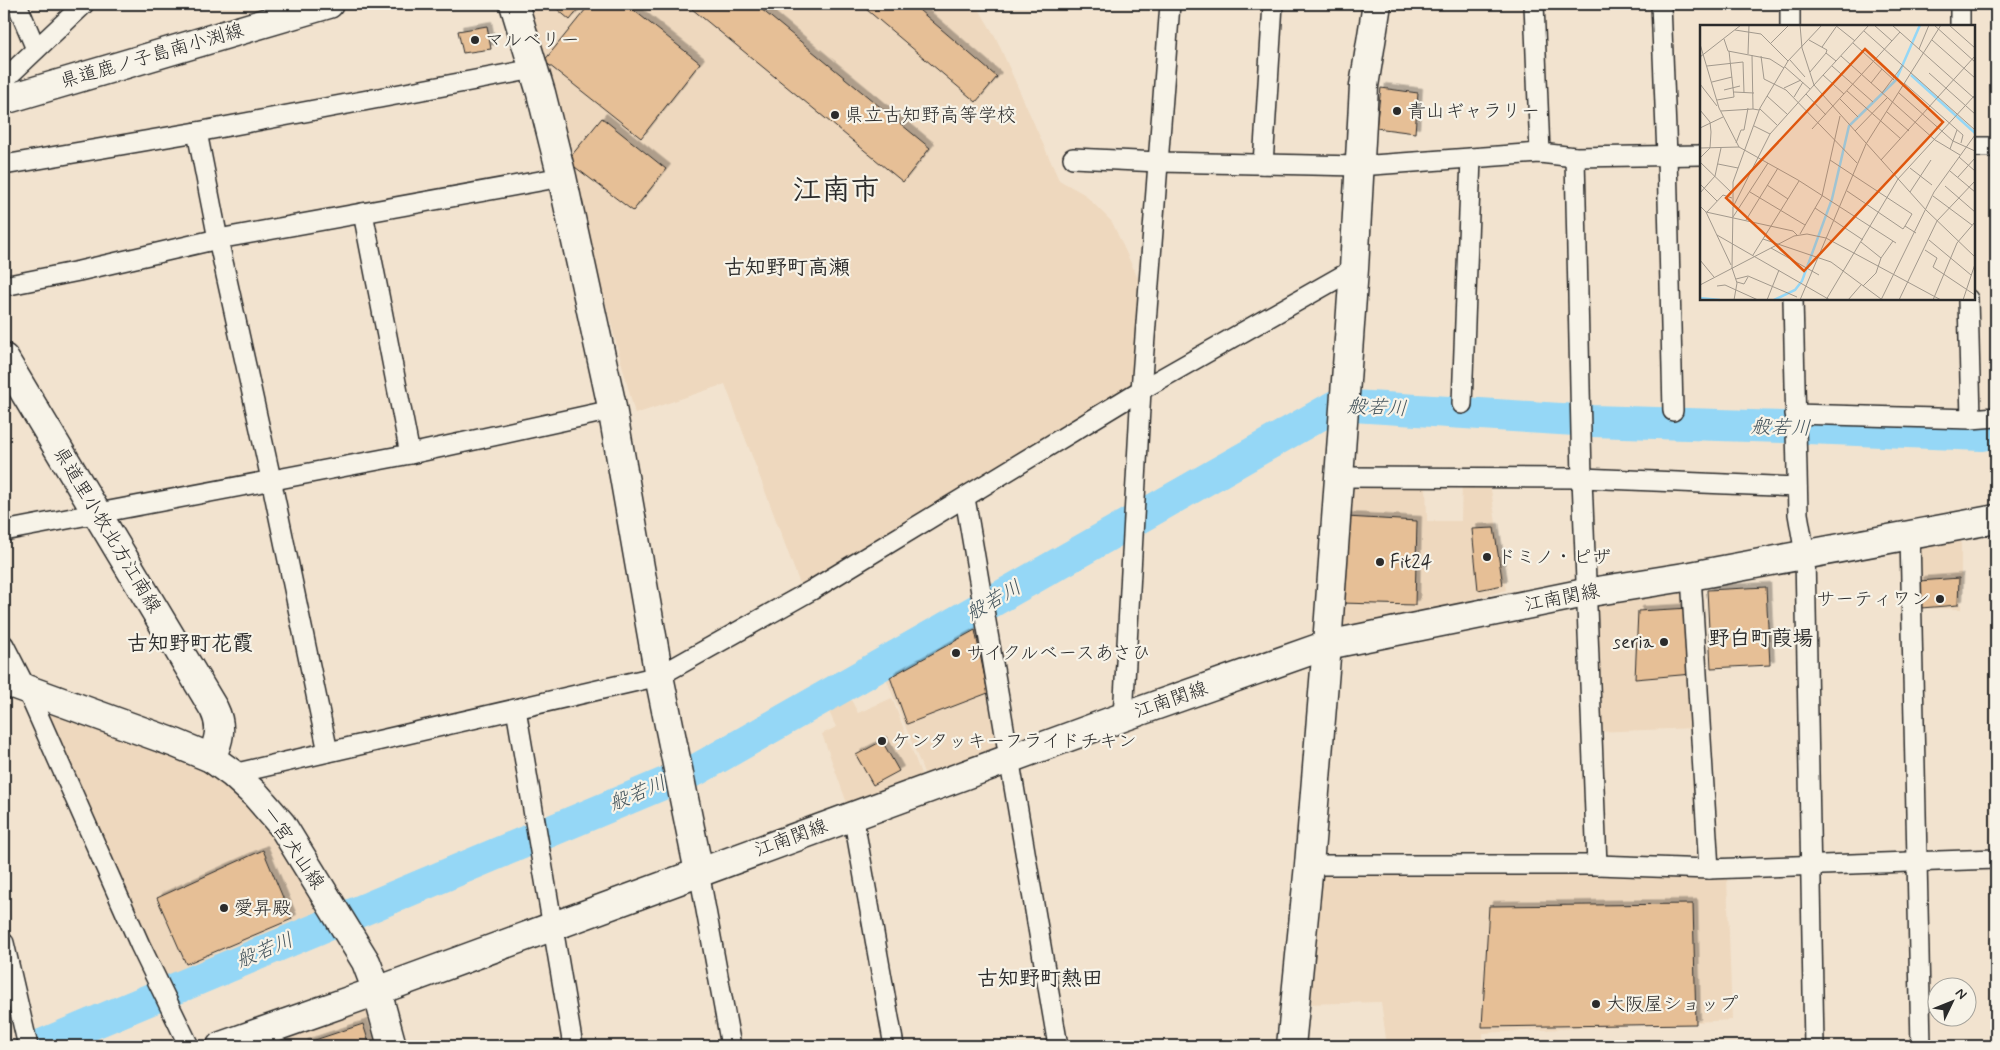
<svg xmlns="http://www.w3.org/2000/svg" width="2000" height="1050" font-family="Mynerve,'Klee One',sans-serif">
	<defs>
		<filter id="shadow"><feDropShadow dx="4.5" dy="-4.5" stdDeviation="0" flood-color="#0004"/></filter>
	</defs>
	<rect width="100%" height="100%" fill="#f2e3cf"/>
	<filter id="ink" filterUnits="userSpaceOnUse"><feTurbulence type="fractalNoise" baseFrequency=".02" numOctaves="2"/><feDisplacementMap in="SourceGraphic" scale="10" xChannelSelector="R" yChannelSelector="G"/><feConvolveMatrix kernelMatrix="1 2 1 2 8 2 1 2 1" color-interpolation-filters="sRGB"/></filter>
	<g filter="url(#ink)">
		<!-- built -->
		<g fill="#eed8be">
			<polygon points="522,4 976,4 996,38 1059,180 1084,194 1112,222 1142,287 1135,385 801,587 725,384 635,414 572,176"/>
			<polygon points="1345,480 1426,483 1427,521 1461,521 1462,482 1490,483 1506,590 1331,638"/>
			<polygon points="1961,529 1961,609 1916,608 1915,539"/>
			<polygon points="1687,580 1695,728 1595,732 1589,597"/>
			<polygon points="980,619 1002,752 927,780 884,673"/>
			<polygon points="847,692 858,713 892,698 923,779 848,806 822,734 836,727 825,703"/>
			<polygon points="43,703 206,764 256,801 334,917 166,985"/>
			<polygon points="1316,871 1727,877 1732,1020 1483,1033 1483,1046 1387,1046 1381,1002 1303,1004"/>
			<polygon points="373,999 385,1046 285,1046 281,1032"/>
		</g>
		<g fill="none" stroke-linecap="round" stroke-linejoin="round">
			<!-- river -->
			<polyline stroke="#95d7f6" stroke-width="32" points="39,1046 696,770 1337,405 1592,421 1783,427 1982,435 1996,432"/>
		</g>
		<!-- building -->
		<g fill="#e6bf96" stroke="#2b2b2b" filter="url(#shadow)">
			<polygon points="551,4 583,4 570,20"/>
			<polygon points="590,4 626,4 700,63 641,138 544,61"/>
			<polygon points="686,4 755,4 930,148 903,182"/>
			<polygon points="860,4 912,4 997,77 976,102"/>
			<polygon points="487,26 491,49 463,53 458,31"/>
			<polygon points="1381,88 1418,93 1415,133 1376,128"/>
			<polygon points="602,118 666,169 633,211 567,161"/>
			<polygon points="1346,517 1417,521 1415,605 1341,603"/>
			<polygon points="1494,528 1503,585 1478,590 1472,529"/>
			<polygon points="1959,578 1958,605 1921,608 1919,581"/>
			<polygon points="1766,587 1770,665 1711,668 1707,590"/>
			<polygon points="1690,608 1692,674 1635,679 1638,611"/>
			<polygon points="975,630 988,693 907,724 890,677"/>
			<polygon points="882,741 899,771 873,785 856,755"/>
			<polygon points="263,850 292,919 186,964 157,898"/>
			<polygon points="1693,904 1696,1024 1482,1027 1489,906"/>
			<polygon points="363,1024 370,1046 304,1046 303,1044"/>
		</g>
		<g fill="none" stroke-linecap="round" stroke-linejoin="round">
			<defs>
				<g id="street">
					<polyline points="17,4 36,49"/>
					<polyline points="1534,4 1540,153"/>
					<polyline points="1661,4 1667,156 1673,411"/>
					<polyline points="1790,4 1790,26"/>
					<polyline points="1960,4 1960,26"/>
					<polyline points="4,80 84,4"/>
					<polyline points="197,132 218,239 271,479 328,752"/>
					<polyline points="1974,147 1996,147"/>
					<polyline points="1575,157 1582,478 1597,865"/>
					<polyline points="1073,158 1159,162 1359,166 1540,153 1575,157 1701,155"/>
					<polyline points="1263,164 1273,4"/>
					<polyline points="4,165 197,132 534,69"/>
					<polyline points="363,213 410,454"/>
					<polyline points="4,286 79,271 218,239 562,177"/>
					<polyline points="1793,299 1798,514 1805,554 1814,1046"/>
					<polyline points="1968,299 1971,419"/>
					<polyline points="1462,404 1471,158"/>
					<polyline points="1795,414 1971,419 1996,417"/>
					<polyline points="1338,477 1582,478 1797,487"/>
					<polyline points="965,498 1058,1046"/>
					<polyline points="4,531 410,454 612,410"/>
					<polyline points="1910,535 1921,1046"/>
					<polyline points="1691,576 1709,869"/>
					<polyline points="4,645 27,690 140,945 189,1046"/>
					<polyline points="516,709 573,1046"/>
					<polyline points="1123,717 1141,390 1170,4"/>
					<polyline points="233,774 659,676 812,590 1141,390 1354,269"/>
					<polyline points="853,815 894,1046"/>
					<polyline points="1309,865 1597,865 1709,869 1996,859"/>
					<polyline points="699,872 731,1046"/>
					<polyline points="4,943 28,1046"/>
				</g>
				<g id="secondary">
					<polyline points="514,4 541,93 562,177 611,402 659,676 699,872"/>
					<polyline points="4,100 329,4"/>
					<path d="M4,358l210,351c9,18 5,32 -3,49"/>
					<polyline points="1291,1046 1309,865 1327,645 1354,269 1364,86 1377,4"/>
				</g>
				<g id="primary">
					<polyline points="4,681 175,743 211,758 233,774 256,795 282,825 366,962 377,991 392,1046"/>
					<polyline points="221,1046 377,991 1123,717 1327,645 1585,593 1691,576 1996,519"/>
				</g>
			</defs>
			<!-- street casing -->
			<use href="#street" stroke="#2b2b2b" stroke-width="22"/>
			<!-- secondary casing -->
			<use href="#secondary" stroke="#2b2b2b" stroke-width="31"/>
			<!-- primary casing -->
			<use href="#primary" stroke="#2b2b2b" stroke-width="31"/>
			<!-- street -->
			<use href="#street" stroke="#f7f3e8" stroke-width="19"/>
			<!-- secondary -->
			<use href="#secondary" stroke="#f7f3e8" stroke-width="28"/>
			<!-- primary -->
			<use href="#primary" stroke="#f7f3e8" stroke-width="28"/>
		</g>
	</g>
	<!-- markers -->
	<g fill="#2b2b2b" stroke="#f7f3e8" stroke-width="2">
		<circle cx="475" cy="40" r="5"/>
		<circle cx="1397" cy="111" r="5"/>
		<circle cx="835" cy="115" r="5"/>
		<circle cx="1487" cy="557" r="5"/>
		<circle cx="1380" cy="562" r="5"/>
		<circle cx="1940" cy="599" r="5"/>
		<circle cx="1664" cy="642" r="5"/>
		<circle cx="956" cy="653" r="5"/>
		<circle cx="882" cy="741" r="5"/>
		<circle cx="224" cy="908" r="5"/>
		<circle cx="1596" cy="1004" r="5"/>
	</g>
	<g text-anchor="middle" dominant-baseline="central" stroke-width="4.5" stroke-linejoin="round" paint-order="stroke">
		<!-- poi labels -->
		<g font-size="19" fill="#2b2b2b" stroke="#f7f3e8" text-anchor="start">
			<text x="485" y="40">マルベリー</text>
			<text x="1407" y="111">青山ギャラリー</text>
			<text x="845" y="115">県立古知野高等学校</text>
			<text x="1497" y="557">ドミノ・ピザ</text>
			<text x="1390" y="562">Fit24</text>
			<text x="1930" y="599" text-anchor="end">サーティワン</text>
			<text x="1654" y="642" text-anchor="end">seria</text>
			<text x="966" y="653">サイクルベースあさひ</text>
			<text x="892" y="741">ケンタッキーフライドチキン</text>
			<text x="234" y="908">愛昇殿</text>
			<text x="1606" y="1004">大阪屋ショップ</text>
		</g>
		<!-- street labels -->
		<g font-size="19" fill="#2b2b2b" stroke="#f7f3e8">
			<text transform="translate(152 56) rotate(-16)">県道鹿ノ子島南小渕線</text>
			<text transform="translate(107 530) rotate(59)">県道里小牧北方江南線</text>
			<text transform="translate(1562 598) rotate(-11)">江南関線</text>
			<text transform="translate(1171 700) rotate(-19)">江南関線</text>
			<text transform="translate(791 838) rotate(-20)">江南関線</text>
			<text transform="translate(293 848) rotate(56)">一宮犬山線</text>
		</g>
		<!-- water labels -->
		<g font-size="20" font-style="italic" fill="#46565e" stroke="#f7f3e8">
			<text transform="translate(1377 408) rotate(3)">般若川</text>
			<text transform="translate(1781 428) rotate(2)">般若川</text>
			<text transform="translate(994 601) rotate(-30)">般若川</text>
			<text transform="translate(638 794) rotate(-23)">般若川</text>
			<text transform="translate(265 951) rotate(-23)">般若川</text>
		</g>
		<!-- quarter labels -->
		<g font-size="21" font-weight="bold" fill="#2b2b2b" stroke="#f7f3e8">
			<text x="787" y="268">古知野町高瀬</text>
			<text x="1761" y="639">野白町葭場</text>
			<text x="190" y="644">古知野町花霞</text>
			<text x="1040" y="979">古知野町熱田</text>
		</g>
		<!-- town labels -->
		<g font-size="29" font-weight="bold" fill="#2b2b2b" stroke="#f7f3e8">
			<text x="836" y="191">江南市</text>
		</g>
	</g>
	<!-- overview -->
	<g transform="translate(1700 25)">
		<rect width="275" height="275" fill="#f2e3cf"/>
		<path fill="none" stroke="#95d7f6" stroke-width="2.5" d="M211,50l64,58M0,273l20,2M74,275l21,-10 7,-9 30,-82 17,-73 47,-46 24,-55"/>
		<path fill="none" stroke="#a2998d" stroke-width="1" d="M135,0l20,16M169,0l-55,60 112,125 49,47M174,0l18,16M192,0l83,74M234,0l41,37M249,0l26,23M35,5l26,4 27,27M164,6l111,99M24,14l4,12 42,8 14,9M109,15l18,10 -1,3 10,8M232,15l43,38M71,18l18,-18M153,18l41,37M0,19l19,64 20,39 59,33 98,63M122,22l14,-20M219,24l10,-24M48,29l1,-29M52,30l1,54 6,1M61,31l3,23 22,11 71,73M141,31l94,84 25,15M0,32l41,-32M90,35l15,17M7,41l36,-4 1,31M132,41l41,36M85,42l25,22M110,47l16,-19M229,48l46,41M123,50l21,19M12,57l20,-5M171,58l11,-14M204,58l59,52 -2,8M0,59l17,22M84,63l17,-8M24,65l16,-4M147,66l54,48M34,67l20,1M182,68l21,-28M199,68l54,48 22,10M106,69l20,21M67,71l20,18M94,72l9,-15M140,74l18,18M17,75l17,-3 -5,-46M60,84l17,16M0,85l10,12 1,10 -1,16 -10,10M21,86l32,-2M187,87l22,19M54,101l16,8M0,103l23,-11M112,104l88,-97M155,106l32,-33M36,118l5,-13h3l4,-22M0,123l39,-1M250,124l7,-19M259,132l16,14M130,135l82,54 -7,12M181,135l94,-104M0,137l32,31M18,139l20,4M210,143l22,17M250,146l25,21M258,152l17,-19M0,159l17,17M67,160l21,14M245,161l30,26M147,166l56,38 2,-3 11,7M50,167l55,33M210,167l21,-32M0,168l15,-17 6,-28M233,171l39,29M0,181l6,6 87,19 4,4M33,181v-24l27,-74 28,-47 34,-36M115,183l48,32M6,187l25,53M7,187l16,-17 9,3M33,192l35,-54M46,195l32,-52M100,209l22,-38 18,-80M17,210l113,65M63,214l68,23 50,37M229,215l42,35M161,217l20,16 12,-17M71,223l48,27M225,225l12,8 -4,9 42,28M53,230l46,-74M0,235l14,17M36,254l12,-3 49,21M37,257l7,2 4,-7M0,260l94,-49 13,-2 19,4 115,62M17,261l8,-1 33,15M163,261l13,-13 5,-15M34,275l3,-17 -5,-15 1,-61 37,-73 44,-49 -12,-37 -2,-23M67,275l12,-30M100,275l66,-156 75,-119M126,275l72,-121 77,-84M148,275l13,-15M181,275l53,-108 41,-57M199,275l38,-79 38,-40M233,275l24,-57 18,-21M263,275l12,-36"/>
		<path fill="#df570e" fill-opacity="0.15" stroke="#df570e" stroke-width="2.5" d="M165,24l78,73 -139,149 -78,-73z"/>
		<rect width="275" height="275" fill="none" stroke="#2b2b2b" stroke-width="2.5"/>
	</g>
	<!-- margin -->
	<rect width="2000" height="1050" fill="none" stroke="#f7f3e8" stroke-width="20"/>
	<rect x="10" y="10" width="1980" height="1030" fill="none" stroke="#2b2b2b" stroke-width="2" filter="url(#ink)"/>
	<!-- north arrow -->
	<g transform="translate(1952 1002) rotate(47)"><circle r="24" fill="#f7f3e8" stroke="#a5a39c"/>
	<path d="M0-4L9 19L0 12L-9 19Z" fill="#2b2b2b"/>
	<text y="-8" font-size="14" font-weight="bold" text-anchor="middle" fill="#2b2b2b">N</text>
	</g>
</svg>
